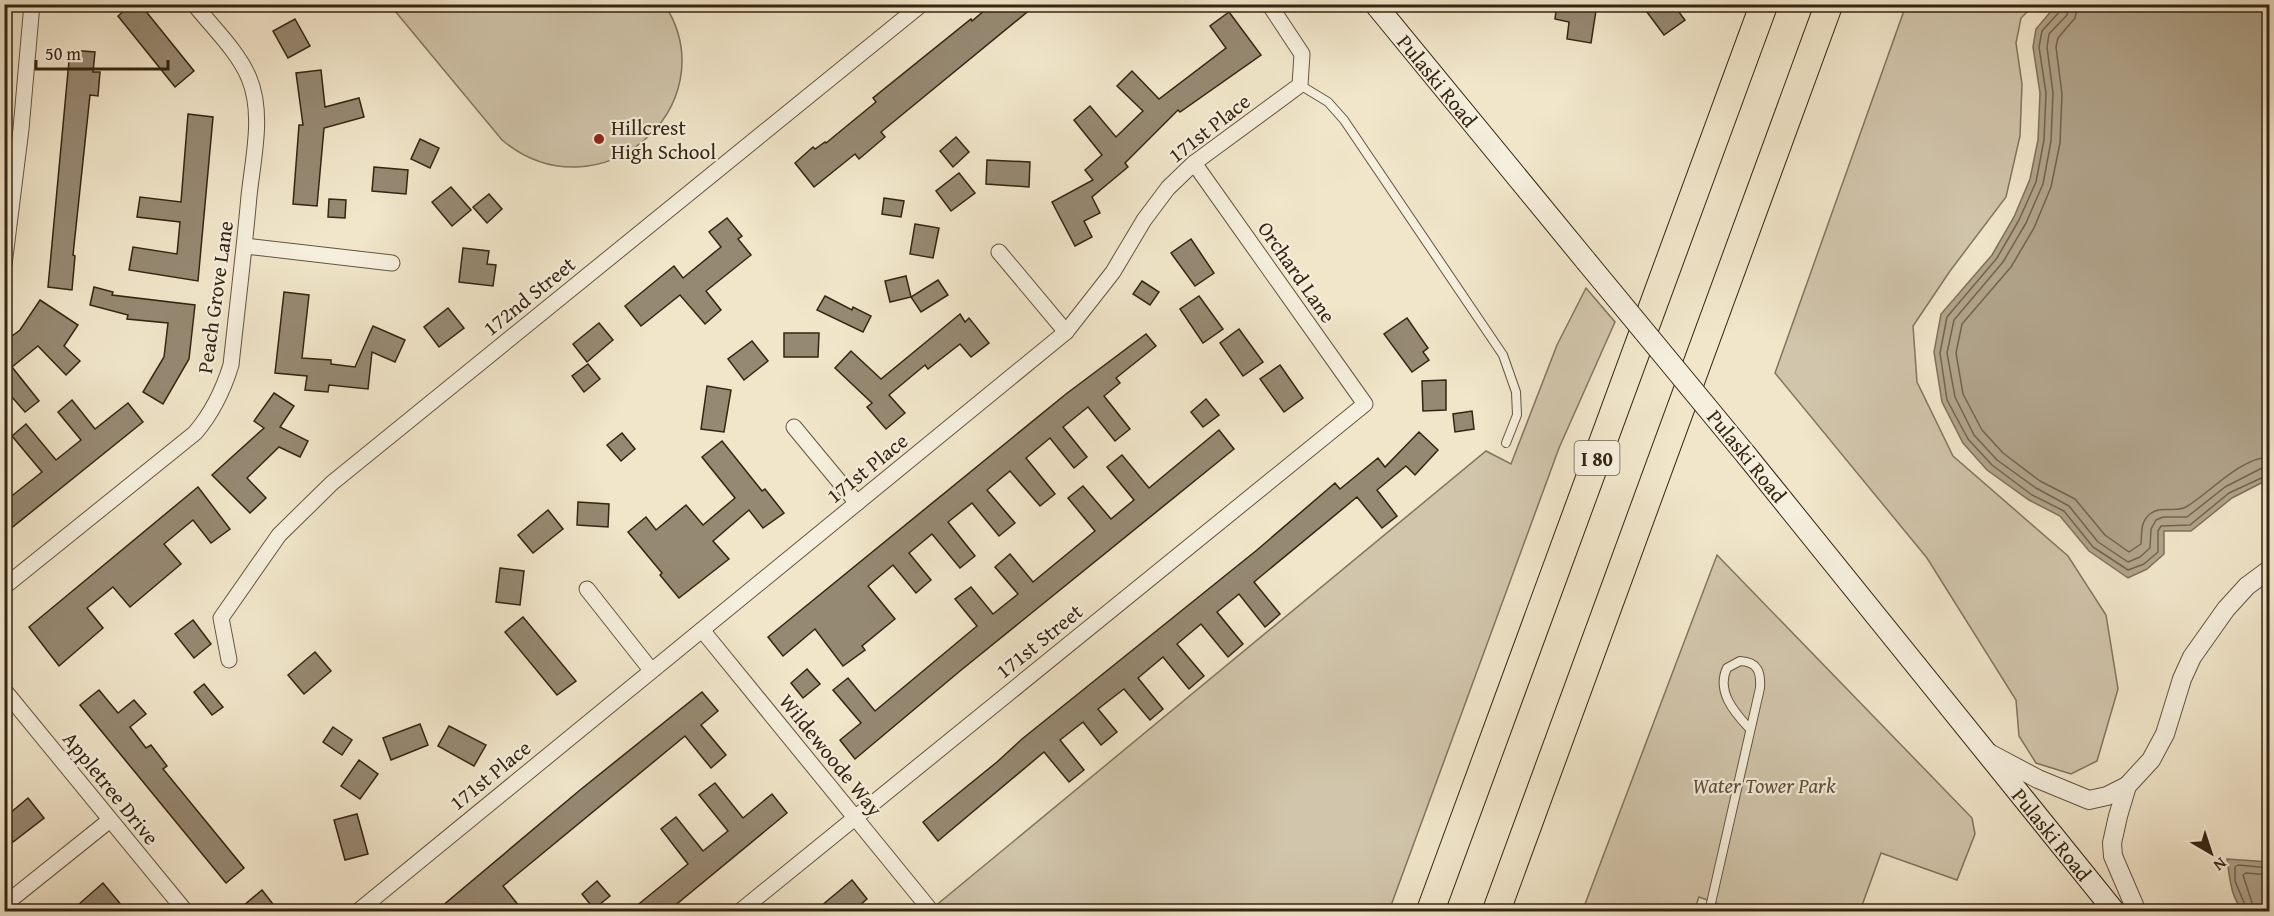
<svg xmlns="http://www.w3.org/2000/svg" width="2274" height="916" font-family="'Gentium Book Plus',serif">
	<rect width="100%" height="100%" fill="#f1e6ca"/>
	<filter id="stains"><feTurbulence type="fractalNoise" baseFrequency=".00333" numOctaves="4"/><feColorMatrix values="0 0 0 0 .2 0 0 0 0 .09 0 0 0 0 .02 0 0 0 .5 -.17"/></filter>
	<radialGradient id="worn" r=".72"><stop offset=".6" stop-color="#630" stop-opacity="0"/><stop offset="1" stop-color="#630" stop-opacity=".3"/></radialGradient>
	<!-- green -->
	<g fill="#d1c5ab" stroke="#82755e" stroke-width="1.5">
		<path d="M390,5h275c64,102 -67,215 -163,135z"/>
		<polygon points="1906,5 2034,5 2021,18 2016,43 2022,84 2020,136 2006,197 1950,271 1913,326 1917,382 1953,456 2068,556 2106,615 2118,689 2097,761 2071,774 2036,763 2019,736 2016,700 1927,558 1775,373"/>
		<polygon points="1586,288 1615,322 1559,448 1389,911 928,912 1486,451 1511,464 1557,345"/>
		<polygon points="1717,555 1972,818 1975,834 1957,880 1881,853 1860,911 1738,911 1699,897 1694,911 1582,912"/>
	</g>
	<!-- water -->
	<g fill="#b1a48b" stroke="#7f715b" stroke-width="1.5">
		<polygon points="2059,5 2269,5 2269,479 2232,498 2191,531 2164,531 2164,554 2147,569 2128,578 2089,551 2060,516 2029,500 1987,470 1963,443 1942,402 1934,352 1941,314 1992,255 2014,217 2030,179 2038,140 2040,93 2033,47 2036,29 2052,10"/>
		<path d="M2227,859l42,3v49h-26c-13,-15 -13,-33 -16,-52z"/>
	</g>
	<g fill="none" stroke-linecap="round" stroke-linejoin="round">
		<!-- shore -->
		<g stroke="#72644e" stroke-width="1.5">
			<polyline points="2062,4 2061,10 2042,31 2039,47 2046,93 2044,140 2036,182 2019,220 1997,258 1947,317 1940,353 1947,400 1968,439 1992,465 2032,495 2064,511 2093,547 2128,570 2144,564 2158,552 2158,531 2161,526 2190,525 2229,493 2270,474"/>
			<polyline points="2069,4 2067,15 2049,34 2047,47 2053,93 2051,141 2043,184 2026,223 2003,262 1954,320 1947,353 1955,397 1974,435 1997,460 2036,488 2069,506 2098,542 2128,562 2140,557 2150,548 2151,529 2156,520 2163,517 2187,517 2225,487 2262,468 2270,466"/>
			<path d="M2078,4l-3,14 -17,20 -2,9 6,47 -2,49 -9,44 -17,41 -23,39 -49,57 -6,29 7,41 19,36 21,23 37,28 35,18 30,36 24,17 12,-8c1,-11 -1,-22 9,-30 11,-9 25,-1 36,-7 24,-14 53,-49 84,-50"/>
			<polyline points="2248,912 2235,881 2235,867 2238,865 2270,868"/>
			<polyline points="2255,912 2243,875 2246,873 2270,875"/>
		</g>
	</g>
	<!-- building -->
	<g fill="#968972" stroke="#342512" stroke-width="1.5">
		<polygon points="132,4 140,4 194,71 175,87 118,16"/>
		<polygon points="992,4 1037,4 881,132 885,137 859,159 855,154 814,187 795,163 813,147 815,149 825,142 826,143 876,102 873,98 971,19 972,21"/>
		<polygon points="1557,4 1597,4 1591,43 1567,39 1569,22 1555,19"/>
		<polygon points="1641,4 1673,4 1685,20 1664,35"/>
		<polygon points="1229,12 1261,55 1180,112 1178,110 1125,163 1128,167 1092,197 1100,213 1084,221 1092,237 1075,246 1052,202 1093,180 1085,170 1102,155 1074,120 1090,106 1116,137 1143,111 1117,86 1132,71 1159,99 1226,48 1210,26"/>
		<polygon points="295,19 310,46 288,58 273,31"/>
		<polygon points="70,50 95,52 93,72 100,72 98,96 90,95 73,255 75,256 72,290 48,287"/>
		<polygon points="321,70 325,107 359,98 364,117 324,128 317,206 293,204 299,125 303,125 296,73"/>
		<polygon points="188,114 213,117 198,281 129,270 133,247 177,254 180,222 137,217 140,197 181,202"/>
		<polygon points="956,137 969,152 953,167 940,151"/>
		<polygon points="420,139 439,148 430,168 411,159"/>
		<polygon points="987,160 1030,162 1029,187 986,184"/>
		<polygon points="374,167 408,170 406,194 372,191"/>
		<polygon points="959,173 975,193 951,211 936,191"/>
		<polygon points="451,187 471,210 452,226 432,202"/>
		<polygon points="489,194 502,209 487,223 473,207"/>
		<polygon points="884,198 904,201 901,217 882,214"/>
		<polygon points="329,199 346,200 345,218 328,217"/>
		<polygon points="727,218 742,236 738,239 751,255 706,291 721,310 705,324 680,295 641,326 625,306 674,266 683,278 721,247 709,232"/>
		<polygon points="915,224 939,228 933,258 910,254"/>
		<polygon points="1191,239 1214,273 1195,286 1171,253"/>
		<polygon points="463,248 489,251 487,264 496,265 493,286 459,282"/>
		<polygon points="906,276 911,297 890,302 885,281"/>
		<polygon points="938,280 948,295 921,312 911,297"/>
		<polygon points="1142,281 1159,292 1150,305 1133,294"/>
		<polygon points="94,287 113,292 112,295 195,305 189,359 163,404 143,392 164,357 168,323 127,319 128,315 90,305"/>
		<polygon points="284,292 309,295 302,358 331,360 331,364 355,367 373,326 405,340 395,362 372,352 368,389 329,385 328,392 305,390 307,376 275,373"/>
		<polygon points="825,296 852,310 853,307 871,316 863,332 817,310"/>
		<polygon points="1199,296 1223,329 1203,343 1180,309"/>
		<polygon points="40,300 78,325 64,346 80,361 66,375 38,346 12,367 39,401 25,412 4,388 4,342 20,330"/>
		<polygon points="448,308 464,328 439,347 424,327"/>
		<polygon points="960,314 965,322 969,318 989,343 971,357 960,344 928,369 925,365 889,395 905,413 886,429 867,407 872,403 835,368 851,351 881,379"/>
		<polygon points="1407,318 1428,348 1423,352 1429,360 1412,372 1384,334"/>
		<polygon points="599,323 613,340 587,362 573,344"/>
		<polygon points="1239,329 1263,362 1243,376 1220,343"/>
		<polygon points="784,333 819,333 818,357 784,357"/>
		<polygon points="1146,334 1156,346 1116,378 1120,383 1104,396 1130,429 1115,441 1088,407 1063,427 1087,457 1074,468 1050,438 1026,458 1055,494 1040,506 1010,471 987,490 1015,523 999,536 972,503 948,522 975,556 960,568 932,534 909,553 931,580 916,593 893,565 868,586 895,619 862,646 865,650 843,666 815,629 783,656 768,637 1066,394"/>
		<polygon points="752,341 768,361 744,380 728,359"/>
		<polygon points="588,364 600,379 584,392 572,376"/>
		<polygon points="1280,365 1303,398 1284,412 1260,379"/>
		<polygon points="1446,380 1446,410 1423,411 1422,381"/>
		<polygon points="707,386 731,390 724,432 701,429"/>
		<polygon points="274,393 294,406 280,427 308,441 300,457 279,447 247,478 266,498 250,513 212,475 264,428 254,421"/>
		<polygon points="1206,399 1219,415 1203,427 1191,412"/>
		<polygon points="72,400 95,429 128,403 143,422 4,534 4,502 42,472 12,436 26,424 56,460 81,440 58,412"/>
		<polygon points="1472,411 1474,429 1455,432 1453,414"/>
		<polygon points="1219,430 1234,449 960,671 855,759 840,740 861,723 833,690 848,678 875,711 977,626 955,599 971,587 993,614 1018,594 995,567 1010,554 1033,582 1095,531 1068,498 1083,486 1111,519 1134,500 1107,467 1122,455 1149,488"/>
		<polygon points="1419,432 1438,450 1415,475 1406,466 1377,490 1397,516 1382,528 1357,497 1254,582 1280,614 1265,627 1239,594 1217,612 1243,644 1228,657 1201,624 1177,644 1204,676 1189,689 1163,657 1138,678 1163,709 1150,720 1124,689 1098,709 1117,732 1101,745 1083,722 1060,740 1084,770 1069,782 1044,752 938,841 923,822 997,762 1022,739 1257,550 1335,483 1340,489 1378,458 1385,467"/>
		<polygon points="622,433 635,449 621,461 607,445"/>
		<polygon points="722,441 762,491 765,489 784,513 763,528 749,510 713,541 729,559 679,598 660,575 662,573 628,532 646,517 656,530 686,505 703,525 735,498 702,457"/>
		<polygon points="198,487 230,529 211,543 193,520 164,544 181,564 130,607 113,587 87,608 103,628 59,666 29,627"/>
		<polygon points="578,502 609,504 608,527 577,525"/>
		<polygon points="548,510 563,529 533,553 518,535"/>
		<polygon points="500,568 524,571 520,605 496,602"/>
		<polygon points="523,617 576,681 557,695 505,632"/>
		<polygon points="193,620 211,644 194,658 175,634"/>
		<polygon points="315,652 331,671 304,694 288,675"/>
		<polygon points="807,669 820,684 803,698 791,683"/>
		<polygon points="204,684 223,707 212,715 194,692"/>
		<polygon points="99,690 118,713 134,700 146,714 130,727 146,748 151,745 167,766 163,769 244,868 226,883 80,705"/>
		<polygon points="702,692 718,711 701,725 726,755 711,768 685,736 503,886 524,912 435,912 580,790"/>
		<polygon points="420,724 428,745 391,760 383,738"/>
		<polygon points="449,726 486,745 474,766 438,746"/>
		<polygon points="333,727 352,740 342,755 323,742"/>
		<polygon points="359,760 378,774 360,799 341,786"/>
		<polygon points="715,783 743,818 772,794 787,813 667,912 629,912 688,864 661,829 676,817 703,851 728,831 699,795"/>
		<polygon points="28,798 44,818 13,842 4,832 4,818"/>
		<polygon points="357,814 368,854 345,860 334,820"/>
		<polygon points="852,880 867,899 852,912 814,912"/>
		<polygon points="597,881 610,896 594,909 582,894"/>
		<polygon points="103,883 127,912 70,912"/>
		<polygon points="262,890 279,912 236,912"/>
	</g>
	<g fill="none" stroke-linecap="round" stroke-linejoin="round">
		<defs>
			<g id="service">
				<polyline points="1300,85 1328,102 1344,120 1503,355 1516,392 1517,415 1506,443"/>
				<path d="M1709,912l51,-224c1,-16 -2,-26 -20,-27l-13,7c-11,23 7,44 22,60"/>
			</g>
			<g id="minor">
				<polyline points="245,246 392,263"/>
				<polyline points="999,252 1066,332"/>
				<polyline points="4,265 21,129 32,4"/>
				<polyline points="794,427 857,503"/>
				<path d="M4,587l191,-154c18,-21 28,-42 36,-68 6,-56 13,-112 18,-169 4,-38 15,-82 0,-118 -11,-27 -37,-51 -55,-74"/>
				<polyline points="587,589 651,670"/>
				<polyline points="702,630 928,907"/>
				<polyline points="229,660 221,618 279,535 332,483 922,4"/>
				<polyline points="4,690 186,912"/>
				<polyline points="4,905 110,820"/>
				<polyline points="357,912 1066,332 1113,272 1144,220 1168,188 1194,163 1300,85 1302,54 1269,4"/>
				<polyline points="739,912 1365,404 1194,163"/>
			</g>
			<g id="tertiary">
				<polyline points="1989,753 2038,779 2089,800 2107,796 2127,786"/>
				<polyline points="2137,912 2113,856 2112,843 2118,816 2127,786 2151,760 2165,734 2182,679 2192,657 2226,609 2247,586 2270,569"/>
			</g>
			<g id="secondary">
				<path id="s1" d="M1375,4l211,257"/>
				<path id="s2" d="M1747,456l368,456"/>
			</g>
			<g id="motorway">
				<polyline points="1430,912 1764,4"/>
				<polyline points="1496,912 1829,4"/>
			</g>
		</defs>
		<!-- service casing -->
		<use href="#service" stroke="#635540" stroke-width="10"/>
		<!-- minor casing -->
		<use href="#minor" stroke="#635540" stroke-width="17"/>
		<!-- tertiary casing -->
		<use href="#tertiary" stroke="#635540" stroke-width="20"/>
		<!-- secondary casing -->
		<use href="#secondary" stroke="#342512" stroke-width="23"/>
		<!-- motorway casing -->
		<use href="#motorway" stroke="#342512" stroke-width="29"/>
		<!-- service -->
		<use href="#service" stroke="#f6efdd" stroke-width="8"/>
		<!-- minor -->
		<use href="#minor" stroke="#f6efdd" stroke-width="15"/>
		<!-- tertiary -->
		<use href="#tertiary" stroke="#f6efdd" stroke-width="18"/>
		<!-- secondary -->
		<use href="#secondary" stroke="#f6efdd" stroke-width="21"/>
		<!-- motorway -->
		<use href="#motorway" stroke="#f1e6ca" stroke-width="27"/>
		<defs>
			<polyline id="secondary-bridge" points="1586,261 1747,456"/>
		</defs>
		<!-- secondary-bridge casing -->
		<use href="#secondary-bridge" stroke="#342512" stroke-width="23" stroke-linecap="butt"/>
		<!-- secondary-bridge -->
		<use href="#secondary-bridge" stroke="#f6efdd" stroke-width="21"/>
	</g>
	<!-- markers -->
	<circle fill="#8f2418" stroke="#f6efdd" stroke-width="2" cx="599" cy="139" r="6"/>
	<g text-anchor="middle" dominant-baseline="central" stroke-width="4.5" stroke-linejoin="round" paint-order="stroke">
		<!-- shield labels -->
		<rect fill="#f6efdd" stroke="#6e624f" stroke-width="1.5" x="1574.5" y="441" width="45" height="34" rx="4.5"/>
		<g font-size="20" font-weight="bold" fill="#342512">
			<text x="1597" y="458">I 80</text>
		</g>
		<!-- street labels -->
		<g font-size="21" fill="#342512" stroke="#f6efdd">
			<text stroke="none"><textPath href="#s1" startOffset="99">Pulaski Road</textPath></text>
			<text transform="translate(1209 128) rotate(-38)">171st Place</text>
			<text transform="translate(1297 272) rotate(55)">Orchard Lane</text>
			<text transform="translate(529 296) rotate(-39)">172nd Street</text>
			<text transform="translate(215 297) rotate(-82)">Peach Grove Lane</text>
			<text transform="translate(1747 456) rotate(51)">Pulaski Road</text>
			<text transform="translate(867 468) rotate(-39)">171st Place</text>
			<text transform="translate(1039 641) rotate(-39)">171st Street</text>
			<text transform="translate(831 755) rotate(51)">Wildewoode Way</text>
			<text transform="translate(490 775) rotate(-39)">171st Place</text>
			<text transform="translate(111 788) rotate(51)">Appletree Drive</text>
			<text stroke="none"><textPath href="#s2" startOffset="486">Pulaski Road</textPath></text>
		</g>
		<!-- poi labels -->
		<g font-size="21" fill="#342512" stroke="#f6efdd" text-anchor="start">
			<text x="611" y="127">Hillcrest<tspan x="611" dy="24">High School</tspan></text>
		</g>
		<!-- park labels -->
		<g font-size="21" font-style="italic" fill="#5b4d38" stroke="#f6efdd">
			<text x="1764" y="785">Water Tower Park</text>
		</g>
	</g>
	<!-- margin -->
	<rect width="2274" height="916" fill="none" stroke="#f1e6ca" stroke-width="24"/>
	<rect x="6" y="6" width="2262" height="904" fill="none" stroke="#342512" stroke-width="3"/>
	<rect x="12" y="12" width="2250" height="892" fill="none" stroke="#342512" stroke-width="1.5"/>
	<!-- north arrow -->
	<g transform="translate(2211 853) rotate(141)" stroke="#f6efdd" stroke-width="4.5" paint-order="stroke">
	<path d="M0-4.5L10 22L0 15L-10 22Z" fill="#342512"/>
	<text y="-9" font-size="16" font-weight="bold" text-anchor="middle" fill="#342512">N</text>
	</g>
	<!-- scale -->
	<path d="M36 60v9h132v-9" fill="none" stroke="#342512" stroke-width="3"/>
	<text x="45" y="60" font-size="18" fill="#342512" stroke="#f6efdd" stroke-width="4.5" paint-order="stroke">50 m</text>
	<rect width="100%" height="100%" filter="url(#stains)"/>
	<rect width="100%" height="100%" fill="url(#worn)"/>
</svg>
